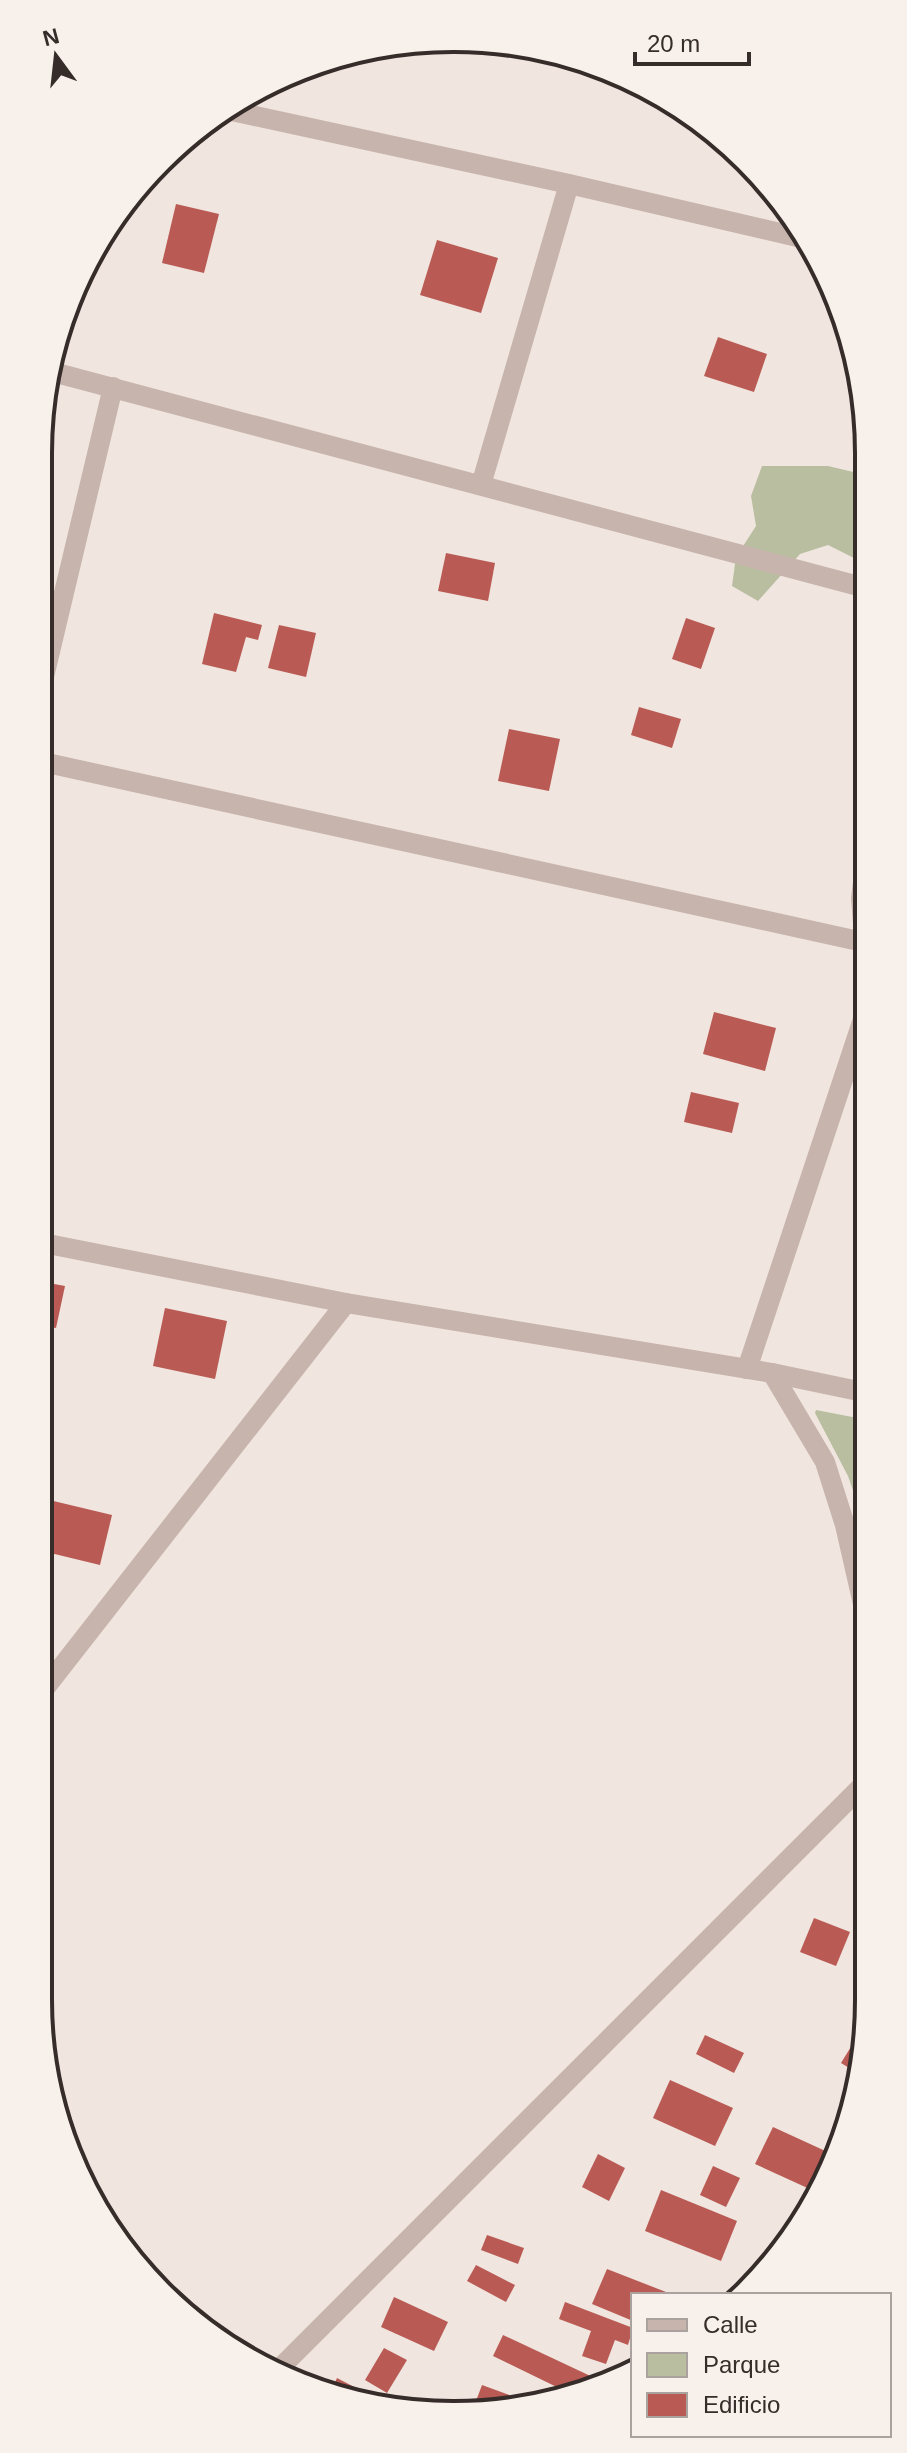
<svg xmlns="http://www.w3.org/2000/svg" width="907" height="2453" font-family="Arial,sans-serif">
	<rect width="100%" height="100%" fill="#f0e5df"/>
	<!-- green -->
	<g fill="#b9bea0">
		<polygon points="762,466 828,466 866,475 866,564 828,545 800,554 758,601 732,586 736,557 756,526 751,496"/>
		<polygon points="816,1410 868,1420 868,1534 848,1476 815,1413"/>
	</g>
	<!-- building -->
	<g fill="#b95b54">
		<polygon points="176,204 219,214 204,273 162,263"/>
		<polygon points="437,240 498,258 481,313 420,295"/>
		<polygon points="718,337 767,354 754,392 704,376"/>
		<polygon points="446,553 495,563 488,601 438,591"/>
		<polygon points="214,613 262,625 258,640 246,637 236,672 202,664"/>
		<polygon points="686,618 715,628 701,669 672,659"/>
		<polygon points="279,625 316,633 306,677 268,668"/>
		<polygon points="639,707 681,719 672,748 631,735"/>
		<polygon points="509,729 560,739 549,791 498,781"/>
		<polygon points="714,1012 776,1028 765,1071 703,1054"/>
		<polygon points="691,1092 739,1103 732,1133 684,1122"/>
		<polygon points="38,1281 65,1286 56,1328 38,1325"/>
		<polygon points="165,1308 227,1321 215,1379 153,1366"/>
		<polygon points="45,1499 112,1515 100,1565 38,1550 38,1528"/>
		<polygon points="814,1918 850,1932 836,1966 800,1952"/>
		<polygon points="705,2035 744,2053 734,2073 696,2054"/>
		<polygon points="857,2037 864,2040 859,2074 841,2063"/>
		<polygon points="670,2080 733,2108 715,2146 653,2118"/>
		<polygon points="773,2127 832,2154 814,2191 755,2164"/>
		<polygon points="598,2154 625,2168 609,2201 582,2187"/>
		<polygon points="713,2166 740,2178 726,2207 700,2195"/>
		<polygon points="661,2190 737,2221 721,2261 645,2231"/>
		<polygon points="487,2235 524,2248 518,2264 481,2250"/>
		<polygon points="476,2265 515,2285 506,2302 467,2281"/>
		<polygon points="607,2269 666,2292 664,2295 633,2295 633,2321 592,2304"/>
		<polygon points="394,2297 448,2322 434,2351 381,2327"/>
		<polygon points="565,2302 633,2328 628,2345 615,2340 606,2364 582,2356 591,2331 559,2319"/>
		<polygon points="503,2335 599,2380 569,2393 493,2356"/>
		<polygon points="384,2348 407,2360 387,2393 365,2380"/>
		<polygon points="337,2378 383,2402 382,2406 332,2389"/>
		<polygon points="482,2385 534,2404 533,2407 473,2409"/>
	</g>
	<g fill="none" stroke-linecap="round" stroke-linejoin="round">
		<!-- lane -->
		<g stroke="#c7b4ac" stroke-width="20">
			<polyline points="481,485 569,184"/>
			<polyline points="772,1373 825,1462 845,1525 868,1626"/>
			<polyline points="38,1697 346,1303"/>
		</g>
		<!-- street -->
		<g stroke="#c7b4ac" stroke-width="20">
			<polyline points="227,110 569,184 806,239"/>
			<polyline points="49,371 866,588"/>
			<polyline points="38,702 113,387"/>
			<polyline points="38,761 863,942"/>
			<polyline points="866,859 861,898 867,974"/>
			<polyline points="38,1242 346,1303 772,1373 868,1393"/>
			<polyline points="747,1369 867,1007"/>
			<polyline points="278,2370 869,1779"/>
		</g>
	</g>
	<!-- crop -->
	<path d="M0 0H907V2453H0ZM453 52H454A401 401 0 0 1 855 453V2000A401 401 0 0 1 454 2401H453A401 401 0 0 1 52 2000V453A401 401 0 0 1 453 52Z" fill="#f8f0eb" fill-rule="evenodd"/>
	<path fill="none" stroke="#362c2a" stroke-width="4" d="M453 52H454A401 401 0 0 1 855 453V2000A401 401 0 0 1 454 2401H453A401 401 0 0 1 52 2000V453A401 401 0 0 1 453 52Z"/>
	<!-- legend -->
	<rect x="631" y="2293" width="260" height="144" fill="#f8f0eb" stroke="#aaa29e" stroke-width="2"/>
	<rect x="647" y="2319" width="40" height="12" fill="#c7b4ac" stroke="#aaa29e" stroke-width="2"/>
	<text x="703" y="2333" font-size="24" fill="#362c2a">Calle</text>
	<rect x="647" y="2353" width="40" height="24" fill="#b9bea0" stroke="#aaa29e" stroke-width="2"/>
	<text x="703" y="2373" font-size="24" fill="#362c2a">Parque</text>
	<rect x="647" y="2393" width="40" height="24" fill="#b95b54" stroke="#aaa29e" stroke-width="2"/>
	<text x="703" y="2413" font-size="24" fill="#362c2a">Edificio</text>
	<!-- north arrow -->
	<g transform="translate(56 56) rotate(345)" stroke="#f8f0eb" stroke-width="6" paint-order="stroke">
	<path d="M0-6L14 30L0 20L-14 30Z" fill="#362c2a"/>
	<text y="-12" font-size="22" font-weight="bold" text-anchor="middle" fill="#362c2a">N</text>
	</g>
	<!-- scale -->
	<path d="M635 52v12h114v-12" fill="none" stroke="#362c2a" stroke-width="4"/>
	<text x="647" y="52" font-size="24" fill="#362c2a" stroke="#f8f0eb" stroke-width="6" paint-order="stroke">20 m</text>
</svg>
